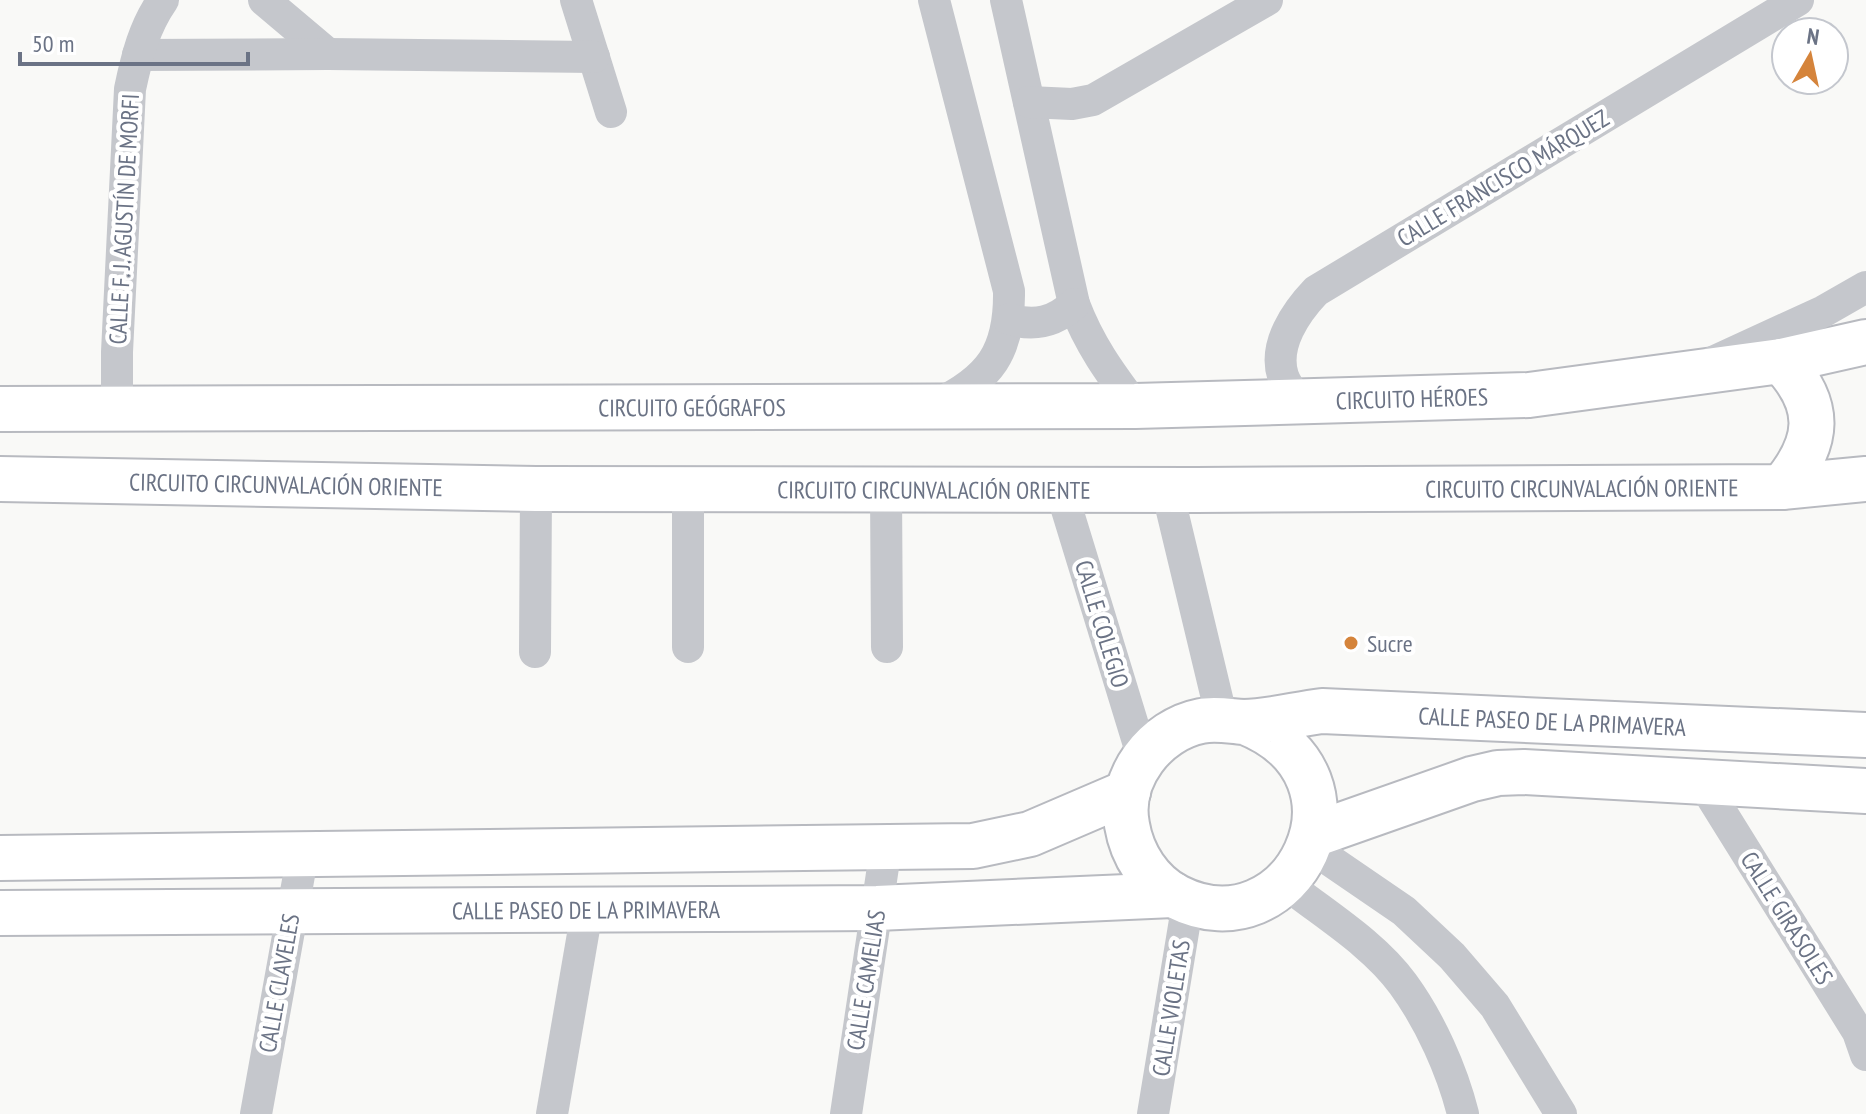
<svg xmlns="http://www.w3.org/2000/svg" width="1866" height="1114" font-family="'PT Sans Narrow',sans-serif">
	<rect width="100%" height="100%" fill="#f9f9f7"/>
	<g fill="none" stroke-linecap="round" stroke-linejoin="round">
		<defs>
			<g id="secondary">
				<path d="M1781,361c42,44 39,81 1,126"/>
				<path id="s1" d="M0,409l1135,-3 394,-11 252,-34 85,-19"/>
				<path id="s2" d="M0,479l536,10 660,1 586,-3 84,-8"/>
				<path id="s3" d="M1245,722c139,55 46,233 -68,175 -27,-14 -45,-42 -50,-72 -9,-47 28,-95 74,-104 14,-3 28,0 42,1 25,0 54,-8 79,-11l544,24"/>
				<polyline points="1313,835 1472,779 1498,773 1524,772 1866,791"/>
				<polyline points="0,858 973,846 1030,834 1128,792"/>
				<path id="s4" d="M0,913l877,-5 296,-13"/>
			</g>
		</defs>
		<!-- secondary casing -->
		<use href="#secondary" stroke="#b8bac0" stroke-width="48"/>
		<!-- street -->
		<g stroke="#c5c7cc" stroke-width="32">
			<polyline points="264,0 328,54"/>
			<polyline points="576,0 611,112"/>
			<path d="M934,0l75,291c1,61 -19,88 -73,114"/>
			<path d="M1006,0l68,304c15,40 36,69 61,102"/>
			<polyline points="138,55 328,54 594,57"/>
			<polyline points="1029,102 1072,104 1093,100 1267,0"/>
			<path d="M1009,319c26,8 46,3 65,-15"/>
			<polyline points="1715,361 1824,311 1866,287"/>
			<path d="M1299,403c-5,-8 -13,-18 -16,-27 -10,-31 13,-64 33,-85l482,-291"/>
			<path d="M117,409v-57l13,-263c7,-33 14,-62 33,-89"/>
			<polyline points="688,489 688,647"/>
			<polyline points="886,490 887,647"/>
			<polyline points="1061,490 1143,758"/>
			<polyline points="1167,490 1222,719"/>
			<polyline points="535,652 536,489"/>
			<polyline points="1703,783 1858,1032 1866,1055"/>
			<polyline points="1309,846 1404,911 1452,956 1495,1006 1561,1114"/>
			<path d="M1285,883c39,31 88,60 118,101 27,37 49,86 60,130"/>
			<polyline points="256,1114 303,853"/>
			<polyline points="552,1114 587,911"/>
			<polyline points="846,1114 886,847"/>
			<polyline points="1153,1114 1188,902"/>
		</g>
		<!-- secondary -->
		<use href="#secondary" stroke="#fff" stroke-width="44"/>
	</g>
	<!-- markers -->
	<circle fill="#d5843b" stroke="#fff" stroke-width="3" cx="1351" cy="643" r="8"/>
	<g text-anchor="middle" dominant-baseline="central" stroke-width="8" stroke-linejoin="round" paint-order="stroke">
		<!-- street labels -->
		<g font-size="24" fill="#6b7385" stroke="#fff">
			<text transform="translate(1503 178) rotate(-31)">CALLE FRANCISCO MÁRQUEZ</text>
			<text transform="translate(124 219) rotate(-87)">CALLE F. J. AGUSTÍN DE MORFI</text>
			<text stroke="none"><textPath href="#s1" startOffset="1412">CIRCUITO HÉROES</textPath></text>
			<text stroke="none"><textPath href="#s1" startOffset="692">CIRCUITO GEÓGRAFOS</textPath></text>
			<text stroke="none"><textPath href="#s2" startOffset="286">CIRCUITO CIRCUNVALACIÓN ORIENTE</textPath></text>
			<text stroke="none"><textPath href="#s2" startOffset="1582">CIRCUITO CIRCUNVALACIÓN ORIENTE</textPath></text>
			<text stroke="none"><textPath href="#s2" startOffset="934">CIRCUITO CIRCUNVALACIÓN ORIENTE</textPath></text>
			<text transform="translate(1102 624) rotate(73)">CALLE COLEGIO</text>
			<text stroke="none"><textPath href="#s3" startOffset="900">CALLE PASEO DE LA PRIMAVERA</textPath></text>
			<text stroke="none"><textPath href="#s4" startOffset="586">CALLE PASEO DE LA PRIMAVERA</textPath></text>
			<text transform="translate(1787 918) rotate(58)">CALLE GIRASOLES</text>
			<text transform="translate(866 980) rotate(-81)">CALLE CAMELIAS</text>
			<text transform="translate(279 983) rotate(-80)">CALLE CLAVELES</text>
			<text transform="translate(1171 1008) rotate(-81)">CALLE VIOLETAS</text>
		</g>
		<!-- poi labels -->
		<g font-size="24" fill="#6b7385" stroke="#fff" text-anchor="start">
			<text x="1367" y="643">Sucre</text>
		</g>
	</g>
	<!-- north arrow -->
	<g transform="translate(1810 56) rotate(9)"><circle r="38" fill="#ffffff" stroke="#c4c7ce" stroke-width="2"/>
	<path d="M0-6L14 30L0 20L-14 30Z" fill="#d5843b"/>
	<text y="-12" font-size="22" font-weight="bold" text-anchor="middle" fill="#6b7385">N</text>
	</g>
	<!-- scale -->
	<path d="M20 52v12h228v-12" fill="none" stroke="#6b7385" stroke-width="4"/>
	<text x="32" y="52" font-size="24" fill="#6b7385" stroke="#ffffff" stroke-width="6" paint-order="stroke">50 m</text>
</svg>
